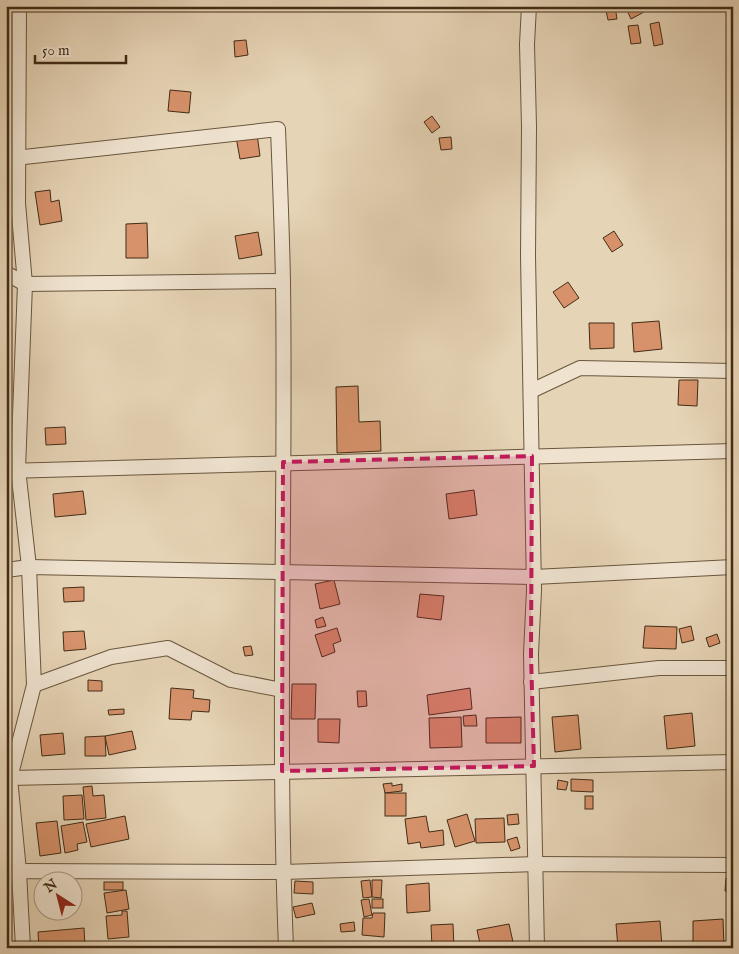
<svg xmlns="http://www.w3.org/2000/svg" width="739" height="954" font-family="'IM FELL English',serif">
	<rect width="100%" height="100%" fill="#e6d4b6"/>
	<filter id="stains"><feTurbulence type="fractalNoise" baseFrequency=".004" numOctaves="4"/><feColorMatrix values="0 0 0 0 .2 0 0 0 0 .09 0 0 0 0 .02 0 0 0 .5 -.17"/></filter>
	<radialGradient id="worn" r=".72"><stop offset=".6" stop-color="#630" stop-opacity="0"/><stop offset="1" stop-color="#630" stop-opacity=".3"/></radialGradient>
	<!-- building -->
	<g fill="#d7926b" stroke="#412c15">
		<polygon points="605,6 615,6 617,19 608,20"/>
		<polygon points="625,6 641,6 644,12 631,19"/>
		<polygon points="659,22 663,44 654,46 650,24"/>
		<polygon points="638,25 641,43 631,44 628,26"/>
		<polygon points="246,40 248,55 235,57 234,41"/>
		<polygon points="170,90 191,92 189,113 168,111"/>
		<polygon points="432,116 440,127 432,133 424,122"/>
		<polygon points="257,134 260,156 240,159 236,137"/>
		<polygon points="451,137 452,149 441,150 439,138"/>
		<polygon points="50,190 51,202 59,200 62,221 40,225 35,192"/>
		<polygon points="147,223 148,258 126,258 126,224"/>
		<polygon points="614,231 623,245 612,252 603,238"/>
		<polygon points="258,232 262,255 239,259 235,236"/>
		<polygon points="568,282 579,298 564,308 553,292"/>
		<polygon points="659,321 662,349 634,352 632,323"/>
		<polygon points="589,323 614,323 614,348 590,349"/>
		<polygon points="679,380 698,380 697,406 678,405"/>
		<polygon points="358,386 359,422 380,421 381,451 337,453 336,387"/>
		<polygon points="65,427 66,444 46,445 45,428"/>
		<polygon points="474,490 477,515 449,519 446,494"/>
		<polygon points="83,491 86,514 55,517 53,494"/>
		<polygon points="334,580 340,604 320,609 315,584"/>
		<polygon points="84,587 84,601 64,602 63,588"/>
		<polygon points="420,594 444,596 441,620 417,617"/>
		<polygon points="323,617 326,626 317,628 315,620"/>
		<polygon points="645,626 677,627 676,649 643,648"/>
		<polygon points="691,626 694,640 682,643 679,629"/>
		<polygon points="337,628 341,641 333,644 335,652 322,657 315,635"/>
		<polygon points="84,631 86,649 64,651 63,632"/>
		<polygon points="717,634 720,643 709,647 706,638"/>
		<polygon points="251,646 253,655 245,656 243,647"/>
		<polygon points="88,680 102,681 102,691 88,691"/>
		<polygon points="292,684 316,684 315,719 291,719"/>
		<polygon points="171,688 194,690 193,698 210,700 209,712 192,711 191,720 169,719"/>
		<polygon points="470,688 472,709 429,715 427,695"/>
		<polygon points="357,691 366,691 367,706 358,707"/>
		<polygon points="124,709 124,714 109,715 108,710"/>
		<polygon points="692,713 695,746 667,749 664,716"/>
		<polygon points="476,715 477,726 464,726 463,716"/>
		<polygon points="578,715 581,749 555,752 552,717"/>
		<polygon points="461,717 462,747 430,748 429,718"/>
		<polygon points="521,717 521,743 486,743 486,718"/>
		<polygon points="318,719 340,719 339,743 318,742"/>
		<polygon points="132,731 136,749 109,755 105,736"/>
		<polygon points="63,733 65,754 42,756 40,735"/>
		<polygon points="105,736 106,756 85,756 85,737"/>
		<polygon points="571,779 593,780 593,792 571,791"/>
		<polygon points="558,780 568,782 566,790 557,789"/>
		<polygon points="392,783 392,786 402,784 402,791 385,793 383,784"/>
		<polygon points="92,786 93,796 104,795 106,818 86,820 83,787"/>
		<rect x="385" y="793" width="21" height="23"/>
		<polygon points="82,795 84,819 64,820 63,796"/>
		<rect x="585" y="796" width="8" height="13"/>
		<polygon points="467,814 475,841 455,847 447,820"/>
		<polygon points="518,814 519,824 508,825 507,815"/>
		<polygon points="125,816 129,839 91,847 86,824"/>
		<polygon points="426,816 429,832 443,830 444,845 421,848 420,842 408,844 405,819"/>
		<polygon points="504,818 505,842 476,843 475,819"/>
		<polygon points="57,821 61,853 40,856 36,823"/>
		<polygon points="83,822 87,842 77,844 78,850 65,853 61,826"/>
		<polygon points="517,837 520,848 511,851 507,840"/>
		<polygon points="726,878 733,878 733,891 725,891"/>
		<polygon points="370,880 372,897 363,898 361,881"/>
		<polygon points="372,880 382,880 381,898 372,897"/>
		<polygon points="295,881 313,882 313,894 294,893"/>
		<rect x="104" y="882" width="19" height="8"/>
		<polygon points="429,883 430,911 407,913 406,885"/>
		<polygon points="126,890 129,909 107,913 104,893"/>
		<polygon points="369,899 372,915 364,917 361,900"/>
		<rect x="372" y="899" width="11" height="9"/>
		<polygon points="312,903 315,914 296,918 293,907"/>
		<polygon points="122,911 127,911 129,937 108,939 106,916 122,915"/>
		<polygon points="373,913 385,913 384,937 362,935 363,918 372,918"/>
		<polygon points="723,919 724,947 693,948 693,921"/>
		<polygon points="660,921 662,947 618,948 616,924"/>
		<polygon points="354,922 355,931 341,932 340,924"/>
		<polygon points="453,924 454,948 432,948 431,925"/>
		<polygon points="509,924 513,942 481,948 477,930"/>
		<polygon points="84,928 85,948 39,948 38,932"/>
	</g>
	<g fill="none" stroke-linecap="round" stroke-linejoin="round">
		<defs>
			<g id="minor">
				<polyline points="19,6 18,203 25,284 18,469 29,567 34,685 10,778 19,871 23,948"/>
				<polyline points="529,6 527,44 529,127 528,256 534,590 531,654 537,948"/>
				<path d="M6,159l272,-30c2,51 4,102 5,152 3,222 -6,445 3,667"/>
				<polyline points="6,273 25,284 283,281"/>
				<polyline points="531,391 580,368 733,371"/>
				<polyline points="6,471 733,451"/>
				<polyline points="6,570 29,567 534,577 733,567"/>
				<polyline points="531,682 659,668 733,668"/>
				<polyline points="34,685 111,657 168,648 231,680 282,690"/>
				<polyline points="10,778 733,762"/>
				<polyline points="6,872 19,871 283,872 536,864 733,865"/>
			</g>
		</defs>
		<!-- minor casing -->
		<use href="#minor" stroke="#6a563d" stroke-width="16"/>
		<!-- minor -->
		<use href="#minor" stroke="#efe3d0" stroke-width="14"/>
	</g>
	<!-- marked area -->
	<path fill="#c2185b" fill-opacity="0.2" stroke="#c2185b" stroke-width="4" stroke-dasharray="10 6" stroke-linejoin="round" d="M532,456l-1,198 3,112 -252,5 1,-309z"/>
	<!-- margin -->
	<rect width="739" height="954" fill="none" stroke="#e6d4b6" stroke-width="25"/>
	<rect x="8" y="8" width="724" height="939" fill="none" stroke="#412c15" stroke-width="2.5"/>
	<rect x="12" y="12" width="714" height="929" fill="none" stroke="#412c15"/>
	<!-- north arrow -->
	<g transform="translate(58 896) rotate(324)"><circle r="24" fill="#efe3d0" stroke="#a99a85"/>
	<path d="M0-4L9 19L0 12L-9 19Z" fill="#8f2418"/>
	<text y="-8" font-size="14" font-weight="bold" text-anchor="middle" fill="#412c15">N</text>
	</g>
	<!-- scale -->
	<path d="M35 55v8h91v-8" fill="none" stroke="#412c15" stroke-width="2.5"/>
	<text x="42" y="55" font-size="15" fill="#412c15" stroke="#efe3d0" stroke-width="4" paint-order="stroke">50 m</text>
	<rect width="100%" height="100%" filter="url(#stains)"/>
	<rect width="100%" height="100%" fill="url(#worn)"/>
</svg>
